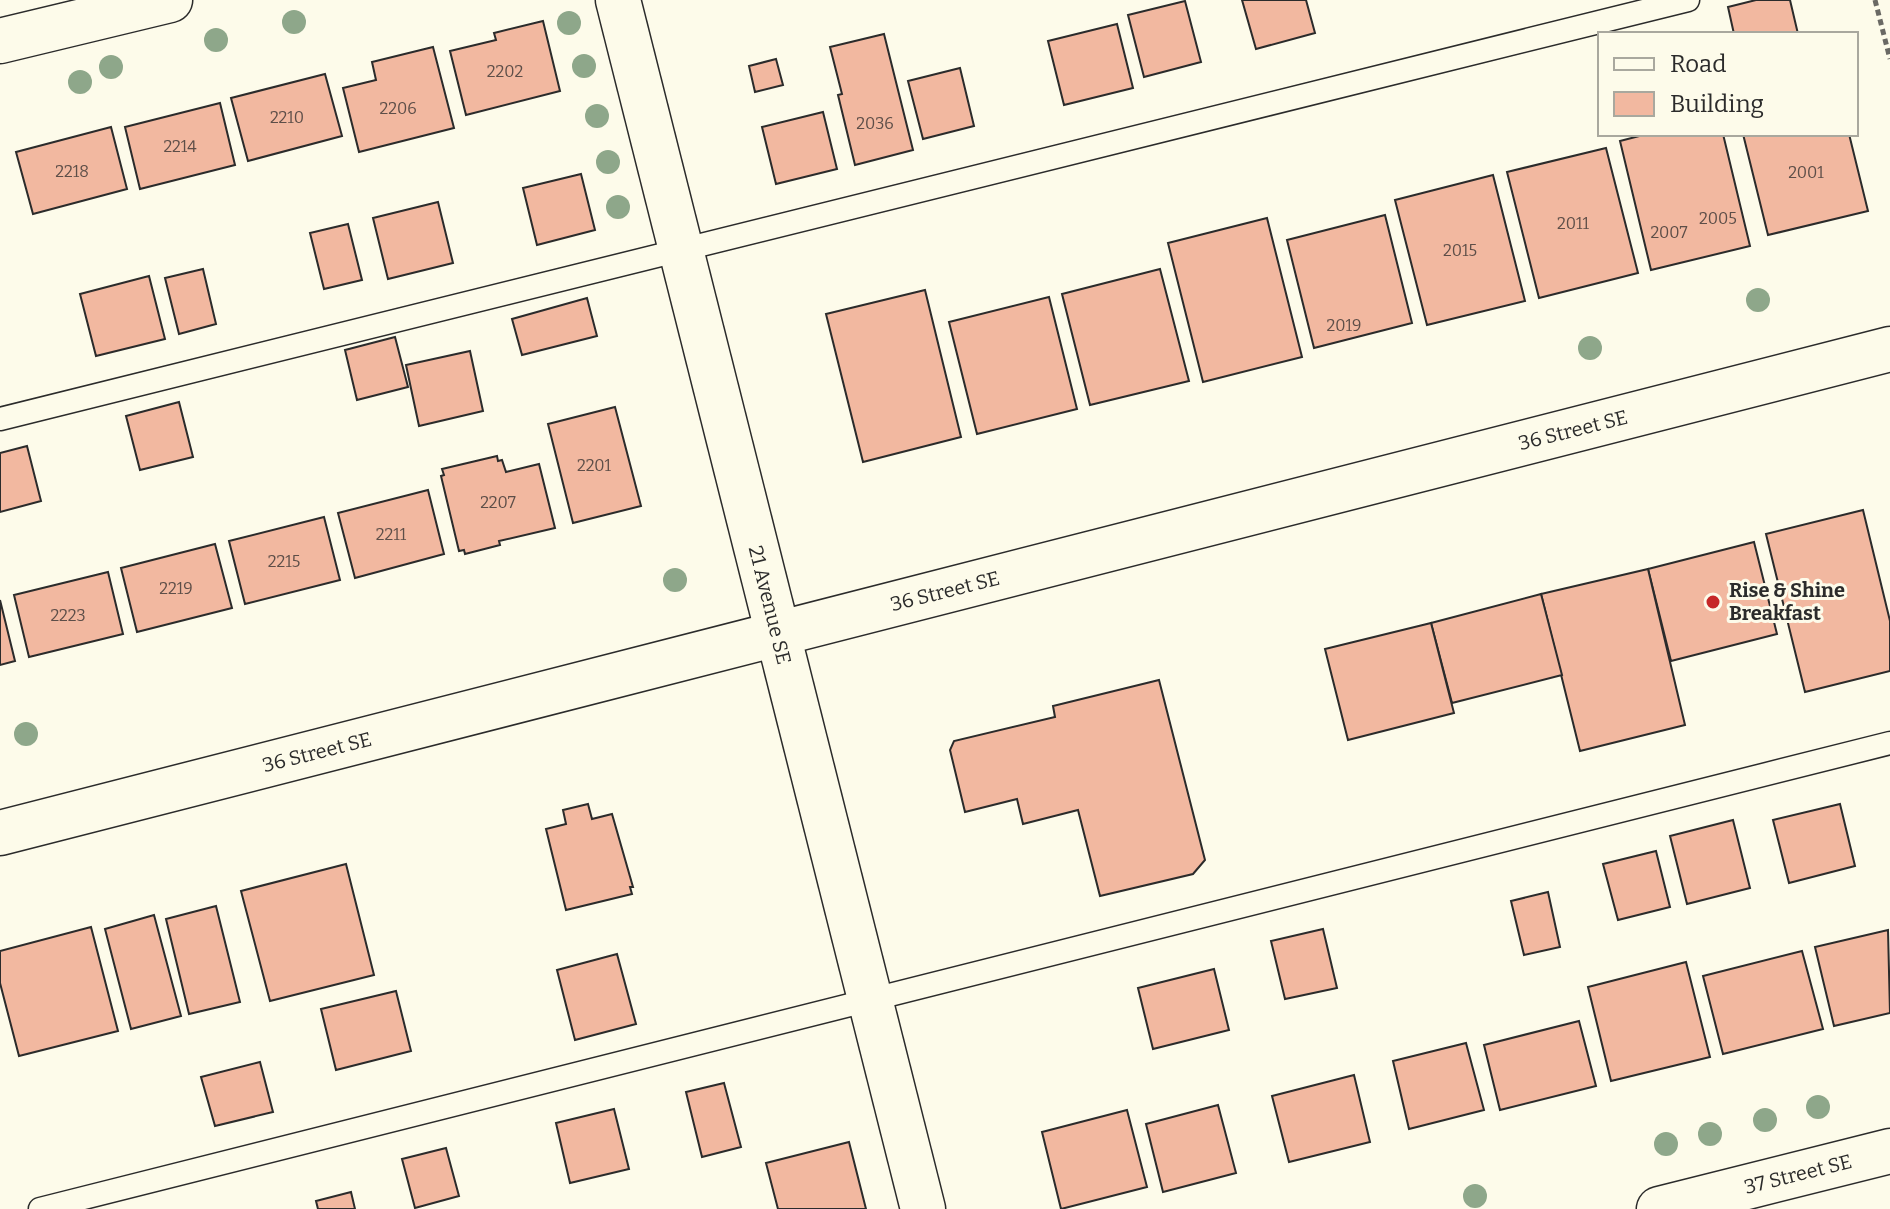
<svg xmlns="http://www.w3.org/2000/svg" width="1890" height="1209" font-family="Bitter,serif">
	<rect width="100%" height="100%" fill="#fdfbea"/>
	<!-- building -->
	<g fill="#f2b8a0" stroke="#2b2b2b" stroke-width="2">
		<polygon points="1242,0 1306,0 1315,33 1256,49"/>
		<polygon points="1756,0 1790,0 1798,34 1734,34 1728,7"/>
		<polygon points="1185,1 1201,62 1144,77 1128,15"/>
		<polygon points="543,21 560,91 466,115 450,51 496,40 494,33"/>
		<polygon points="1117,24 1133,88 1064,105 1048,41"/>
		<polygon points="884,34 913,150 855,165 838,95 842,94 830,47"/>
		<polygon points="433,47 454,128 359,152 343,88 376,80 372,62"/>
		<polygon points="776,59 783,85 755,92 749,66"/>
		<polygon points="960,68 974,126 923,139 908,81"/>
		<polygon points="325,74 342,136 248,161 231,98"/>
		<polygon points="220,103 235,165 140,189 125,127"/>
		<polygon points="823,112 837,169 776,184 762,127"/>
		<polygon points="111,127 127,189 33,214 16,152"/>
		<polygon points="1647,134 1723,134 1750,246 1651,270 1620,141"/>
		<polygon points="1743,134 1849,134 1868,211 1768,235"/>
		<polygon points="1606,148 1638,273 1539,298 1507,172"/>
		<polygon points="581,174 595,230 537,245 523,188"/>
		<polygon points="1493,175 1525,301 1427,325 1395,200"/>
		<polygon points="438,202 453,263 388,279 373,218"/>
		<polygon points="1385,215 1412,323 1314,348 1287,240"/>
		<polygon points="1267,218 1302,357 1203,382 1168,243"/>
		<polygon points="348,224 362,280 324,289 310,233"/>
		<polygon points="203,269 216,324 179,334 165,278"/>
		<polygon points="1160,269 1189,381 1090,405 1062,294"/>
		<polygon points="149,276 165,339 96,356 80,294"/>
		<polygon points="925,290 961,437 863,462 826,314"/>
		<polygon points="1049,297 1077,409 977,434 949,322"/>
		<polygon points="587,298 597,336 522,355 512,319"/>
		<polygon points="395,337 408,387 357,400 345,350"/>
		<polygon points="470,351 483,411 419,426 406,365"/>
		<polygon points="179,402 193,457 140,470 126,416"/>
		<polygon points="615,407 641,506 573,523 548,424"/>
		<polygon points="27,446 41,501 0,512 0,453"/>
		<polygon points="497,456 498,461 502,460 506,472 539,464 555,528 499,541 500,545 465,554 464,550 459,551 441,476 444,475 442,469"/>
		<polygon points="428,490 444,554 355,578 338,513"/>
		<polygon points="1863,510 1890,621 1890,671 1805,692 1766,534"/>
		<polygon points="324,517 340,580 245,604 229,541"/>
		<polygon points="1754,542 1777,634 1671,661 1648,569"/>
		<polygon points="215,544 232,608 137,632 121,568"/>
		<polygon points="1648,569 1685,725 1580,751 1541,594"/>
		<polygon points="108,572 123,634 29,657 14,595"/>
		<polygon points="1541,594 1562,675 1452,703 1431,623"/>
		<polygon points="0,600 15,661 0,665"/>
		<polygon points="1431,623 1454,713 1348,740 1325,649"/>
		<polygon points="1159,680 1205,860 1193,874 1100,896 1078,810 1023,824 1017,799 965,812 950,750 954,741 1055,717 1053,706"/>
		<polygon points="588,804 592,819 612,814 633,887 630,887 632,894 566,910 546,829 566,824 563,810"/>
		<polygon points="1840,804 1855,866 1789,883 1773,820"/>
		<polygon points="1733,820 1750,888 1687,904 1670,836"/>
		<polygon points="1656,851 1670,907 1618,920 1603,864"/>
		<polygon points="346,864 374,975 270,1001 241,891"/>
		<polygon points="1548,892 1560,947 1524,955 1511,901"/>
		<polygon points="216,906 240,1002 189,1014 166,919"/>
		<polygon points="154,915 181,1016 131,1029 105,929"/>
		<polygon points="91,927 118,1031 19,1056 0,983 0,951"/>
		<polygon points="1323,929 1337,988 1285,999 1271,941"/>
		<polygon points="1888,930 1890,1013 1834,1026 1815,947"/>
		<polygon points="1802,951 1823,1029 1723,1054 1703,976"/>
		<polygon points="617,954 636,1024 575,1040 557,970"/>
		<polygon points="1686,962 1710,1057 1611,1081 1588,987"/>
		<polygon points="1214,969 1229,1030 1153,1049 1138,988"/>
		<polygon points="396,991 411,1051 336,1070 321,1009"/>
		<polygon points="1579,1021 1596,1086 1500,1110 1484,1045"/>
		<polygon points="1466,1043 1484,1110 1409,1129 1393,1061"/>
		<polygon points="260,1062 273,1112 215,1126 201,1077"/>
		<polygon points="1354,1075 1370,1142 1289,1162 1272,1096"/>
		<polygon points="724,1083 741,1147 702,1157 686,1092"/>
		<polygon points="1218,1105 1236,1173 1163,1192 1146,1124"/>
		<polygon points="614,1109 629,1169 570,1183 556,1123"/>
		<polygon points="1127,1110 1147,1187 1061,1209 1042,1132"/>
		<polygon points="849,1142 866,1209 778,1209 766,1163"/>
		<polygon points="446,1148 459,1196 415,1208 402,1159"/>
		<polygon points="351,1192 355,1209 318,1209 316,1201"/>
	</g>
	<g fill="none" stroke-linecap="round" stroke-linejoin="round">
		<defs>
			<g id="lane">
				<polyline points="0,419 1688,0"/>
				<polyline points="40,1209 1890,743"/>
			</g>
			<g id="street">
				<polyline points="618,0 923,1209"/>
				<polyline points="0,41 170,0"/>
				<polyline points="1659,1209 1890,1151"/>
			</g>
			<polyline id="secondary" points="0,833 1890,349"/>
		</defs>
		<!-- lane casing -->
		<use href="#lane" stroke="#2b2b2b" stroke-width="25"/>
		<!-- street casing -->
		<use href="#street" stroke="#2b2b2b" stroke-width="47"/>
		<!-- secondary casing -->
		<use href="#secondary" stroke="#2b2b2b" stroke-width="47"/>
		<!-- path -->
		<polyline stroke="#6a6964" stroke-width="5" stroke-dasharray="6 4" stroke-linecap="butt" points="1875,0 1890,59"/>
		<!-- lane -->
		<use href="#lane" stroke="#fdfbea" stroke-width="22"/>
		<!-- street -->
		<use href="#street" stroke="#fdfbea" stroke-width="44"/>
		<!-- secondary -->
		<use href="#secondary" stroke="#fdfbea" stroke-width="44"/>
	</g>
	<!-- trees -->
	<g fill="#8ea78a">
		<circle cx="294" cy="22" r="12"/>
		<circle cx="569" cy="23" r="12"/>
		<circle cx="216" cy="40" r="12"/>
		<circle cx="584" cy="66" r="12"/>
		<circle cx="111" cy="67" r="12"/>
		<circle cx="80" cy="82" r="12"/>
		<circle cx="597" cy="116" r="12"/>
		<circle cx="608" cy="162" r="12"/>
		<circle cx="618" cy="207" r="12"/>
		<circle cx="1758" cy="300" r="12"/>
		<circle cx="1590" cy="348" r="12"/>
		<circle cx="675" cy="580" r="12"/>
		<circle cx="26" cy="734" r="12"/>
		<circle cx="1818" cy="1107" r="12"/>
		<circle cx="1765" cy="1120" r="12"/>
		<circle cx="1710" cy="1134" r="12"/>
		<circle cx="1666" cy="1144" r="12"/>
		<circle cx="1475" cy="1196" r="12"/>
	</g>
	<!-- markers -->
	<circle fill="#c62828" stroke="#fdfbea" stroke-width="3" cx="1713" cy="602" r="8"/>
	<g text-anchor="middle" dominant-baseline="central" stroke-width="6" stroke-linejoin="round" paint-order="stroke">
		<!-- number labels -->
		<g font-size="16" fill="#5d4e48">
			<text x="505" y="71">2202</text>
			<text x="398" y="108">2206</text>
			<text x="287" y="117">2210</text>
			<text x="875" y="123">2036</text>
			<text x="180" y="146">2214</text>
			<text x="72" y="171">2218</text>
			<text x="1806" y="172">2001</text>
			<text x="1718" y="218">2005</text>
			<text x="1573" y="223">2011</text>
			<text x="1669" y="232">2007</text>
			<text x="1460" y="250">2015</text>
			<text x="1344" y="325">2019</text>
			<text x="594" y="465">2201</text>
			<text x="498" y="502">2207</text>
			<text x="391" y="534">2211</text>
			<text x="284" y="561">2215</text>
			<text x="176" y="588">2219</text>
			<text x="68" y="615">2223</text>
		</g>
		<!-- street labels -->
		<g font-size="20" fill="#2b2b2b" stroke="#fdfbea">
			<text transform="translate(1573 430) rotate(-14)">36 Street SE</text>
			<text transform="translate(945 591) rotate(-14)">36 Street SE</text>
			<text transform="translate(770 605) rotate(76)">21 Avenue SE</text>
			<text transform="translate(317 752) rotate(-14)">36 Street SE</text>
			<text transform="translate(1798 1174) rotate(-14)">37 Street SE</text>
		</g>
		<!-- poi labels -->
		<g font-size="20" font-weight="bold" fill="#2b2b2b" stroke="#fdfbea" text-anchor="start">
			<text x="1729" y="590">Rise &amp; Shine<tspan x="1729" dy="23">Breakfast</tspan></text>
		</g>
	</g>
	<!-- legend -->
	<rect x="1598" y="32" width="260" height="104" fill="#fdfbea" stroke="#a9a89e" stroke-width="2"/>
	<rect x="1614" y="58" width="40" height="12" fill="#fdfbea" stroke="#a9a89e" stroke-width="2"/>
	<text x="1670" y="72" font-size="24" fill="#2b2b2b">Road</text>
	<rect x="1614" y="92" width="40" height="24" fill="#f2b8a0" stroke="#a9a89e" stroke-width="2"/>
	<text x="1670" y="112" font-size="24" fill="#2b2b2b">Building</text>
</svg>
